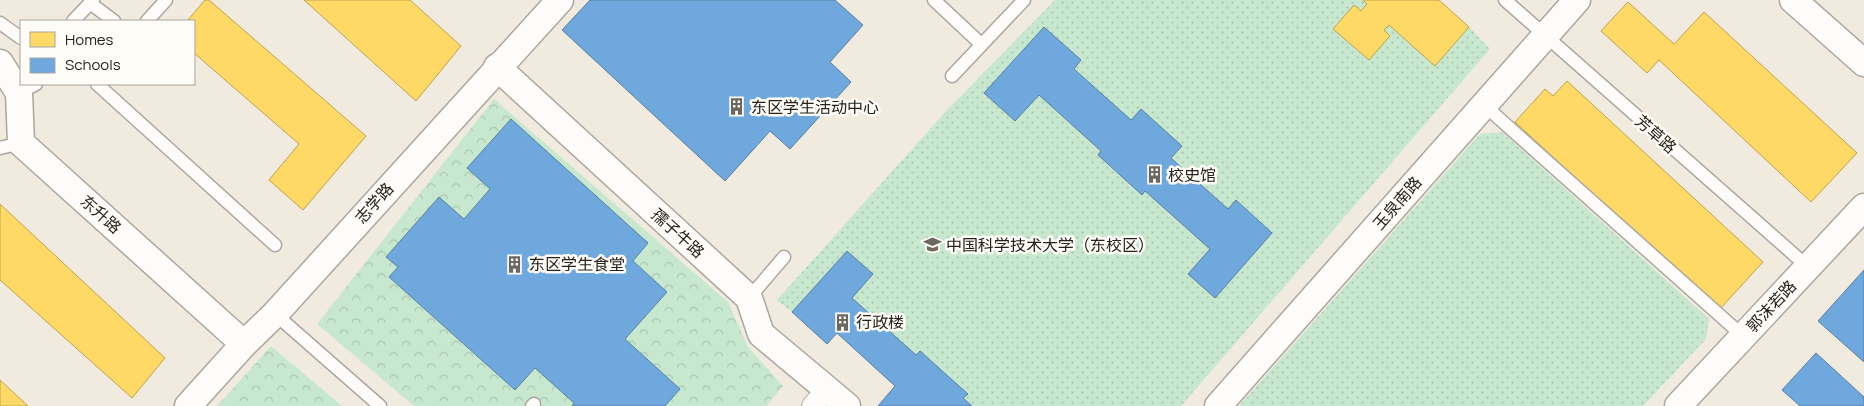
<svg xmlns="http://www.w3.org/2000/svg" width="1864" height="406" font-family="Manrope,'Noto Sans SC',sans-serif">
	<defs>
		<pattern id="grass-dots" width="8" height="8" patternUnits="userSpaceOnUse" patternTransform="scale(1.25)"><rect width="8" height="8" fill="#c7e8ce"/><path d="M2 2h.1M6 6h.1" fill="none" stroke="#abc7b0" stroke-width="1.8" stroke-linecap="round"/></pattern>
		<pattern id="forest-crowns" width="20" height="18" patternUnits="userSpaceOnUse" patternTransform="scale(1.25)"><rect width="20" height="18" fill="#c7e8ce"/><path d="M2 6a3 3 0 1 1 6 0M12 15a3 3 0 1 1 6 0" fill="none" stroke="#abc7b0"/></pattern>
	</defs>
	<rect width="100%" height="100%" fill="#f1ebdf"/>
	<!-- grass -->
	<g fill="url(#grass-dots)">
		<polygon points="1055,0 1439,0 1469,27 1490,49 1181,406 972,406 963,398 967,393 920,351 916,355 852,298 873,274 847,251 792,312 777,300 947,110"/>
		<polygon points="1502,132 1709,319 1706,339 1643,406 1239,406 1480,134"/>
	</g>
	<!-- forest -->
	<g fill="url(#forest-crowns)">
		<polygon points="494,99 728,302 748,347 783,386 766,406 414,406 317,324"/>
		<polygon points="271,346 342,406 217,406"/>
	</g>
	<!-- homes -->
	<g fill="#ffd966" stroke="#bea24f">
		<polygon points="205,0 209,0 366,136 303,210 269,180 299,144 194,53 194,21 187,21"/>
		<polygon points="304,0 410,0 461,46 416,101"/>
		<polygon points="1363,0 1439,0 1469,27 1435,66 1389,25 1384,30 1390,36 1369,60 1333,29 1354,5 1361,11 1367,4"/>
		<polygon points="1628,2 1674,44 1704,12 1857,153 1811,202 1659,60 1647,73 1601,31"/>
		<polygon points="1567,81 1763,262 1719,310 1515,122 1545,89 1553,96"/>
		<polygon points="0,204 165,358 132,398 0,280"/>
		<polygon points="0,380 28,406 0,406"/>
	</g>
	<!-- schools -->
	<g fill="#6fa8dc" stroke="#5980a2">
		<polygon points="590,0 835,0 863,25 830,62 851,82 790,149 770,131 725,181 562,30"/>
		<polygon points="1044,27 1081,60 1074,69 1131,120 1141,109 1182,146 1171,158 1228,209 1236,200 1272,233 1215,298 1188,274 1210,249 1145,191 1142,195 1098,155 1101,151 1039,95 1015,121 984,93"/>
		<polygon points="511,119 648,243 633,261 667,292 625,339 680,389 665,406 572,406 574,403 535,368 515,390 389,277 398,267 386,257 439,197 464,219 490,189 467,168"/>
		<polygon points="847,251 873,274 852,298 916,355 920,351 968,394 963,398 972,406 878,406 895,386 837,333 827,344 792,312"/>
		<polygon points="1864,270 1864,362 1818,321"/>
		<polygon points="1816,353 1864,397 1864,406 1800,406 1782,390"/>
	</g>
	<g fill="none" stroke-linecap="round" stroke-linejoin="round">
		<defs>
			<g id="service">
				<polyline points="934,0 981,44"/>
				<polyline points="1505,0 1808,267"/>
				<polyline points="90,3 114,21"/>
				<polyline points="73,21 93,0"/>
				<polyline points="147,21 166,0"/>
				<polyline points="0,23 21,38"/>
				<polyline points="952,76 1024,0"/>
				<polyline points="97,84 275,245"/>
				<polyline points="19,93 36,84"/>
				<polyline points="1484,105 1743,336"/>
				<polyline points="0,148 21,143"/>
				<polyline points="749,298 784,257"/>
				<polyline points="275,314 380,406"/>
				<polyline points="532,406 534,404"/>
			</g>
			<polyline id="pedestrian" points="812,406 828,388"/>
			<g id="minor">
				<polyline points="1793,0 1864,63"/>
				<polyline points="0,63 19,93 21,143 244,344"/>
				<polyline points="497,67 749,298 761,334 847,406"/>
				<polyline points="188,406 244,344 275,314 560,0"/>
				<polyline points="1218,406 1577,0"/>
				<polyline points="1678,406 1864,207"/>
			</g>
		</defs>
		<!-- service casing -->
		<use href="#service" stroke="#aca79e" stroke-width="15"/>
		<!-- pedestrian casing -->
		<use href="#pedestrian" stroke="#aca79e" stroke-width="22"/>
		<!-- minor casing -->
		<use href="#minor" stroke="#aca79e" stroke-width="29"/>
		<!-- service -->
		<use href="#service" stroke="#fdfcfa" stroke-width="12"/>
		<!-- pedestrian -->
		<use href="#pedestrian" stroke="#fdfcfa" stroke-width="20"/>
		<!-- minor -->
		<use href="#minor" stroke="#fdfcfa" stroke-width="26"/>
	</g>
	<!-- icons -->
	<defs>
		<symbol id="building-bare" viewBox="-9 -9 18 18"><path d="M-4-6H4V6H1V3H-1V6H-4ZM-2.5-4.3h1.7v1.8h-1.7ZM.8-4.3h1.7v1.8H.8ZM-2.5-1h1.7V.8h-1.7ZM.8-1h1.7V.8H.8Z" fill="#6d685f" stroke="#fefcf7" stroke-width="2.5" paint-order="stroke"/></symbol>
		<symbol id="university-bare" viewBox="-9 -9 18 18"><path d="M0-5L7-2L0 1L-7-2ZM-4 1L0 2.5L4 1V4Q0 6-4 4Z" fill="#6d685f" stroke="#fefcf7" stroke-width="2.5" paint-order="stroke"/></symbol>
	</defs>
	<g fill-rule="evenodd">
		<use href="#building-bare" x="724" y="94" width="25" height="25"/>
		<use href="#building-bare" x="1142" y="162" width="25" height="25"/>
		<use href="#university-bare" x="920" y="232" width="25" height="25"/>
		<use href="#building-bare" x="502" y="252" width="25" height="25"/>
		<use href="#building-bare" x="830" y="310" width="25" height="25"/>
	</g>
	<g text-anchor="middle" dominant-baseline="central" stroke-width="5" stroke-linejoin="round" paint-order="stroke">
		<!-- poi labels -->
		<g font-size="16" fill="#26221a" stroke="#fefcf7" text-anchor="start">
			<text x="751" y="107">东区学生活动中心</text>
			<text x="1168" y="175">校史馆</text>
			<text x="946" y="245">中国科学技术大学（东校区）</text>
			<text x="529" y="264">东区学生食堂</text>
			<text x="856" y="322">行政楼</text>
		</g>
		<!-- street labels -->
		<g font-size="16" fill="#26221a" stroke="#fefcf7">
			<text transform="translate(1656 134) rotate(41)">芳草路</text>
			<text transform="translate(374 203) rotate(-48)">志学路</text>
			<text transform="translate(1397 203) rotate(-49)">玉泉南路</text>
			<text transform="translate(101 214) rotate(42)">东升路</text>
			<text transform="translate(678 233) rotate(42)">孺子牛路</text>
			<text transform="translate(1771 306) rotate(-47)">郭沫若路</text>
		</g>
	</g>
	<!-- legend -->
	<rect x="20" y="20" width="175" height="65" fill="#fefcf7" stroke="#a8a59f"/>
	<rect x="30" y="32" width="25" height="15" fill="#ffd966" stroke="#a8a59f"/>
	<text x="65" y="45" font-size="15" fill="#26221a">Homes</text>
	<rect x="30" y="58" width="25" height="15" fill="#6fa8dc" stroke="#a8a59f"/>
	<text x="65" y="70" font-size="15" fill="#26221a">Schools</text>
</svg>
